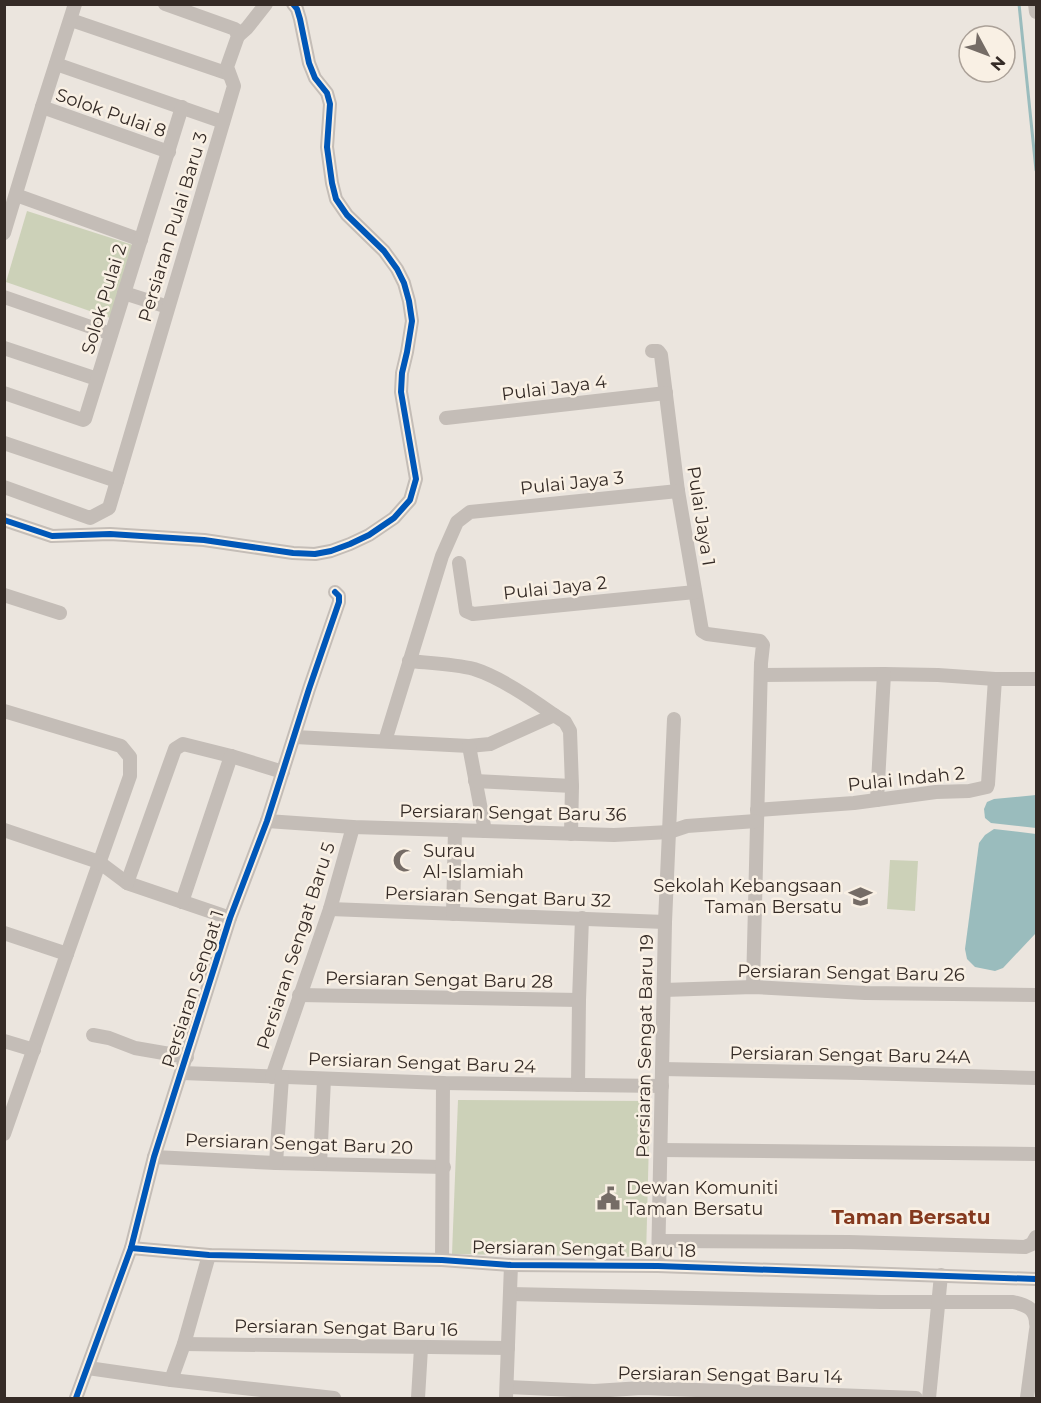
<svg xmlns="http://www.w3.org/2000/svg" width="1041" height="1403" font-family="Montserrat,sans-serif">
	<rect width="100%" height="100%" fill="#ebe5de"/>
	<!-- green -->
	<g fill="#ccd1b8">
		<polygon points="27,211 133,245 110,318 6,282"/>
		<polygon points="890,860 918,861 915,911 887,909"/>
		<polygon points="458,1100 650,1101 646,1257 452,1254"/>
	</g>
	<!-- water -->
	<g fill="#9abcbd">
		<polygon points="1036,795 1036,828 991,823 985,818 984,809 987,802 994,799"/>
		<polygon points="994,829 1036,834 1036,933 1003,968 995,971 975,967 967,959 965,949 979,843 985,835"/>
	</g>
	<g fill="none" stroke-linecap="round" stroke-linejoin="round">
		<!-- stream -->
		<polyline stroke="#9abcbd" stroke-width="3" points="1019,4 1036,170"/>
		<!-- minor -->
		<g stroke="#c4bdb7" stroke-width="14">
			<polyline points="1035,4 1036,12"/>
			<polyline points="71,20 229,74"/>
			<polyline points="238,36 247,28 266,4"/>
			<polyline points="56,64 223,122"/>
			<polyline points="42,107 169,152"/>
			<polyline points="16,195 141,240"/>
			<polyline points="4,233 42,107 75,4"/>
			<polyline points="124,293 168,307"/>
			<polyline points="4,297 111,334"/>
			<polyline points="4,348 97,379"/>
			<polyline points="652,351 658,351 661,355 678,491 702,631 707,634 760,641 763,645 761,663 753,987"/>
			<polyline points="4,393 83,420 85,419 182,107"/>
			<polyline points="446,418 666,393"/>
			<polyline points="4,443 117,481"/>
			<polyline points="4,487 90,518 109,508 234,86 227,67 238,36 235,29 165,4"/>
			<polyline points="4,520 52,536 110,534 204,540 293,553 315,554 331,551 350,544 369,535 394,518 410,500 416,479 401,392 402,373 407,352 412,321 409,301 404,283 397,269 384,251 347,215 336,199 332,183 327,147 330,104 327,93 315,78 309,63 300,19 297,9 293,4"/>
			<polyline points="459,563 466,611 473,614 695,592"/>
			<polyline points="4,595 60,613"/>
			<path d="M409,661c20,2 46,3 65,8 26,8 58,30 80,46"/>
			<polyline points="761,675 884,674 938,675 995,679 1036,679"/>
			<polyline points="4,711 121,746 130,757 130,776 67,954 4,1134"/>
			<polyline points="295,737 469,746 490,744 554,715 565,722 570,731 572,786 571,834"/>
			<polyline points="385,741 442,556 457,522 470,512 678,491"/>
			<polyline points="469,746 485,831"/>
			<polyline points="475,781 572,786"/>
			<polyline points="877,800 884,674"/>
			<polyline points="757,810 854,803 936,792 969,791 987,787 988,784 995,679"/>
			<polyline points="267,821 353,827 614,835 669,832 687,826 756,821"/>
			<polyline points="4,830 99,862 127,883 230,918"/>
			<polyline points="127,883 175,749 183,744 231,756 283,772"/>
			<polyline points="182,902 231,756"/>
			<polyline points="330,909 665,922"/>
			<polyline points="453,914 455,830"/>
			<polyline points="4,933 67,954"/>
			<polyline points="664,990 753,987 865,993 1036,995"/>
			<polyline points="299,995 579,1000"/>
			<polyline points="93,1035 109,1038 135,1048 187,1057"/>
			<polyline points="4,1041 34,1050"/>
			<polyline points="662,1069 862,1073 1036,1078"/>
			<polyline points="182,1073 443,1083 662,1086"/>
			<polyline points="272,1077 330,909 353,827"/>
			<polyline points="578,1085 579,1000 582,918"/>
			<polyline points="661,1150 1036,1154"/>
			<polyline points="154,1157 276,1163 444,1167"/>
			<polyline points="276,1163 282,1077"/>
			<polyline points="320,1164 324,1079"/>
			<polyline points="659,1241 849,1242 1025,1247 1032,1244 1036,1237"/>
			<polyline points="131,1248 209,1255 442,1260 511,1265 658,1266 1036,1279"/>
			<polyline points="442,1260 443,1083"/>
			<polyline points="658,1266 665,922 674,719"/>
			<path d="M510,1294l371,8h132c14,3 23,7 23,22"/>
			<polyline points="184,1344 508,1348"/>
			<polyline points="88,1368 171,1380 334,1398"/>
			<polyline points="171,1380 184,1344 209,1255"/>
			<polyline points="507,1387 594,1391 642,1388 916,1398"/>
			<polyline points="76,1398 131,1248 154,1157 230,918 267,821 309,689 339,602 339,596 335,592"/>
			<polyline points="418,1398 421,1348"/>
			<polyline points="506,1398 511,1265"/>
			<polyline points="929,1398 941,1275"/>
			<polyline points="1027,1398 1036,1330"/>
		</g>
		<defs>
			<g id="cycleway">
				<polyline points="4,520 52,536 110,534 204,540 293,553 315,554 331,551 350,544 369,535 394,518 410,500 416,479 401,392 402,373 407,352 412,321 409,301 404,283 397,269 384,251 347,215 336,199 332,183 327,147 330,104 327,93 315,78 309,63 300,19 297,9 293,4"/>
				<polyline points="131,1248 209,1255 442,1260 511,1265 658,1266 1036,1279"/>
				<polyline points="76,1398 131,1248 154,1157 230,918 267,821 309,689 339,602 339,596 335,592"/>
			</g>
		</defs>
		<!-- cycleway casing -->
		<use href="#cycleway" stroke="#f9f0e4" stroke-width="10"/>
		<!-- cycleway -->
		<use href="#cycleway" stroke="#0057b8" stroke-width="6"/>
	</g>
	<!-- icons -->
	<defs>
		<symbol id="mosque-bare" viewBox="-9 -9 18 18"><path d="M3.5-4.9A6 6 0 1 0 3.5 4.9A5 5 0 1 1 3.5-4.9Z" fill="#756c66" stroke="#f9f0e4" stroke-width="2.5" paint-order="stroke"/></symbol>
		<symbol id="school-bare" viewBox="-9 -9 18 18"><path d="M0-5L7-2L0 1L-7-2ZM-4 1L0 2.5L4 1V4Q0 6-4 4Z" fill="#756c66" stroke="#f9f0e4" stroke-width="2.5" paint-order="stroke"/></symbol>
		<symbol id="civic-bare" viewBox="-9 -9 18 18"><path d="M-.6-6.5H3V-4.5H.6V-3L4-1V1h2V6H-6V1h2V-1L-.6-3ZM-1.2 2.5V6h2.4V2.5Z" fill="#756c66" stroke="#f9f0e4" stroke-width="2.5" paint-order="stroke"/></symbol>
	</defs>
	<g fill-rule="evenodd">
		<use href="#mosque-bare" x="388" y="844" width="33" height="33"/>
		<use href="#school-bare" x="844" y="880" width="33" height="33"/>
		<use href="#civic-bare" x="592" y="1182" width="33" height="33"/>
	</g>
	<g text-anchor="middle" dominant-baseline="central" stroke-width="5" stroke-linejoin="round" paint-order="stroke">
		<!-- street labels -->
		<g font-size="18" fill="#352b26" stroke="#f9f0e4">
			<text transform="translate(111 113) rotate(19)">Solok Pulai 8</text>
			<text transform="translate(173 227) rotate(-73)">Persiaran Pulai Baru 3</text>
			<text transform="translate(104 299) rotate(-73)">Solok Pulai 2</text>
			<text transform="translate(554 388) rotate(-7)">Pulai Jaya 4</text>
			<text transform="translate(572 483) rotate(-6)">Pulai Jaya 3</text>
			<text transform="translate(701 516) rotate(81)">Pulai Jaya 1</text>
			<text transform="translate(555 588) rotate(-6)">Pulai Jaya 2</text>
			<text transform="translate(906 779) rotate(-6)">Pulai Indah 2</text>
			<text transform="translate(513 813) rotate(1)">Persiaran Sengat Baru 36</text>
			<text transform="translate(498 897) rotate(2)">Persiaran Sengat Baru 32</text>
			<text transform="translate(296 946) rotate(-72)">Persiaran Sengat Baru 5</text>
			<text transform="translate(851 973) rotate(1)">Persiaran Sengat Baru 26</text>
			<text transform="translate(439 980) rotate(1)">Persiaran Sengat Baru 28</text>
			<text transform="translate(193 989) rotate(-72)">Persiaran Sengat 1</text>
			<text transform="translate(645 1046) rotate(-89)">Persiaran Sengat Baru 19</text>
			<text transform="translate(850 1055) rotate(1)">Persiaran Sengat Baru 24A</text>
			<text transform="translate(422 1063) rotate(2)">Persiaran Sengat Baru 24</text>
			<text transform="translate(299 1144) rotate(2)">Persiaran Sengat Baru 20</text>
			<text transform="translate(584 1249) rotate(1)">Persiaran Sengat Baru 18</text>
			<text transform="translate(346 1328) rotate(1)">Persiaran Sengat Baru 16</text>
			<text transform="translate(730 1375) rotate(1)">Persiaran Sengat Baru 14</text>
		</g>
		<!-- poi labels -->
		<g font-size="18" fill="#352b26" stroke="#f9f0e4" text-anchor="start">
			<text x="423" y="851">Surau<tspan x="423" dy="21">Al-Islamiah</tspan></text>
			<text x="842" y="886" text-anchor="end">Sekolah Kebangsaan<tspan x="842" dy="21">Taman Bersatu</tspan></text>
			<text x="626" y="1188">Dewan Komuniti<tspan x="626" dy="21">Taman Bersatu</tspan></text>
		</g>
		<!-- neighbourhood labels -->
		<g font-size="20" font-weight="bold" fill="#85391e" stroke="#f9f0e4">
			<text x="911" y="1217">Taman Bersatu</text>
		</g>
	</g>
	<!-- border -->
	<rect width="1041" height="1403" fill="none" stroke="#352b26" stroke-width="12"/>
	<!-- north arrow -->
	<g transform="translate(987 54) rotate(131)"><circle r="28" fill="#f9f0e4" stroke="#aba198" stroke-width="1.5"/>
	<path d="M0-4.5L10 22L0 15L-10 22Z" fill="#756c66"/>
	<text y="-9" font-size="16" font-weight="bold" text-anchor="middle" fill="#352b26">N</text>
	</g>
</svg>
